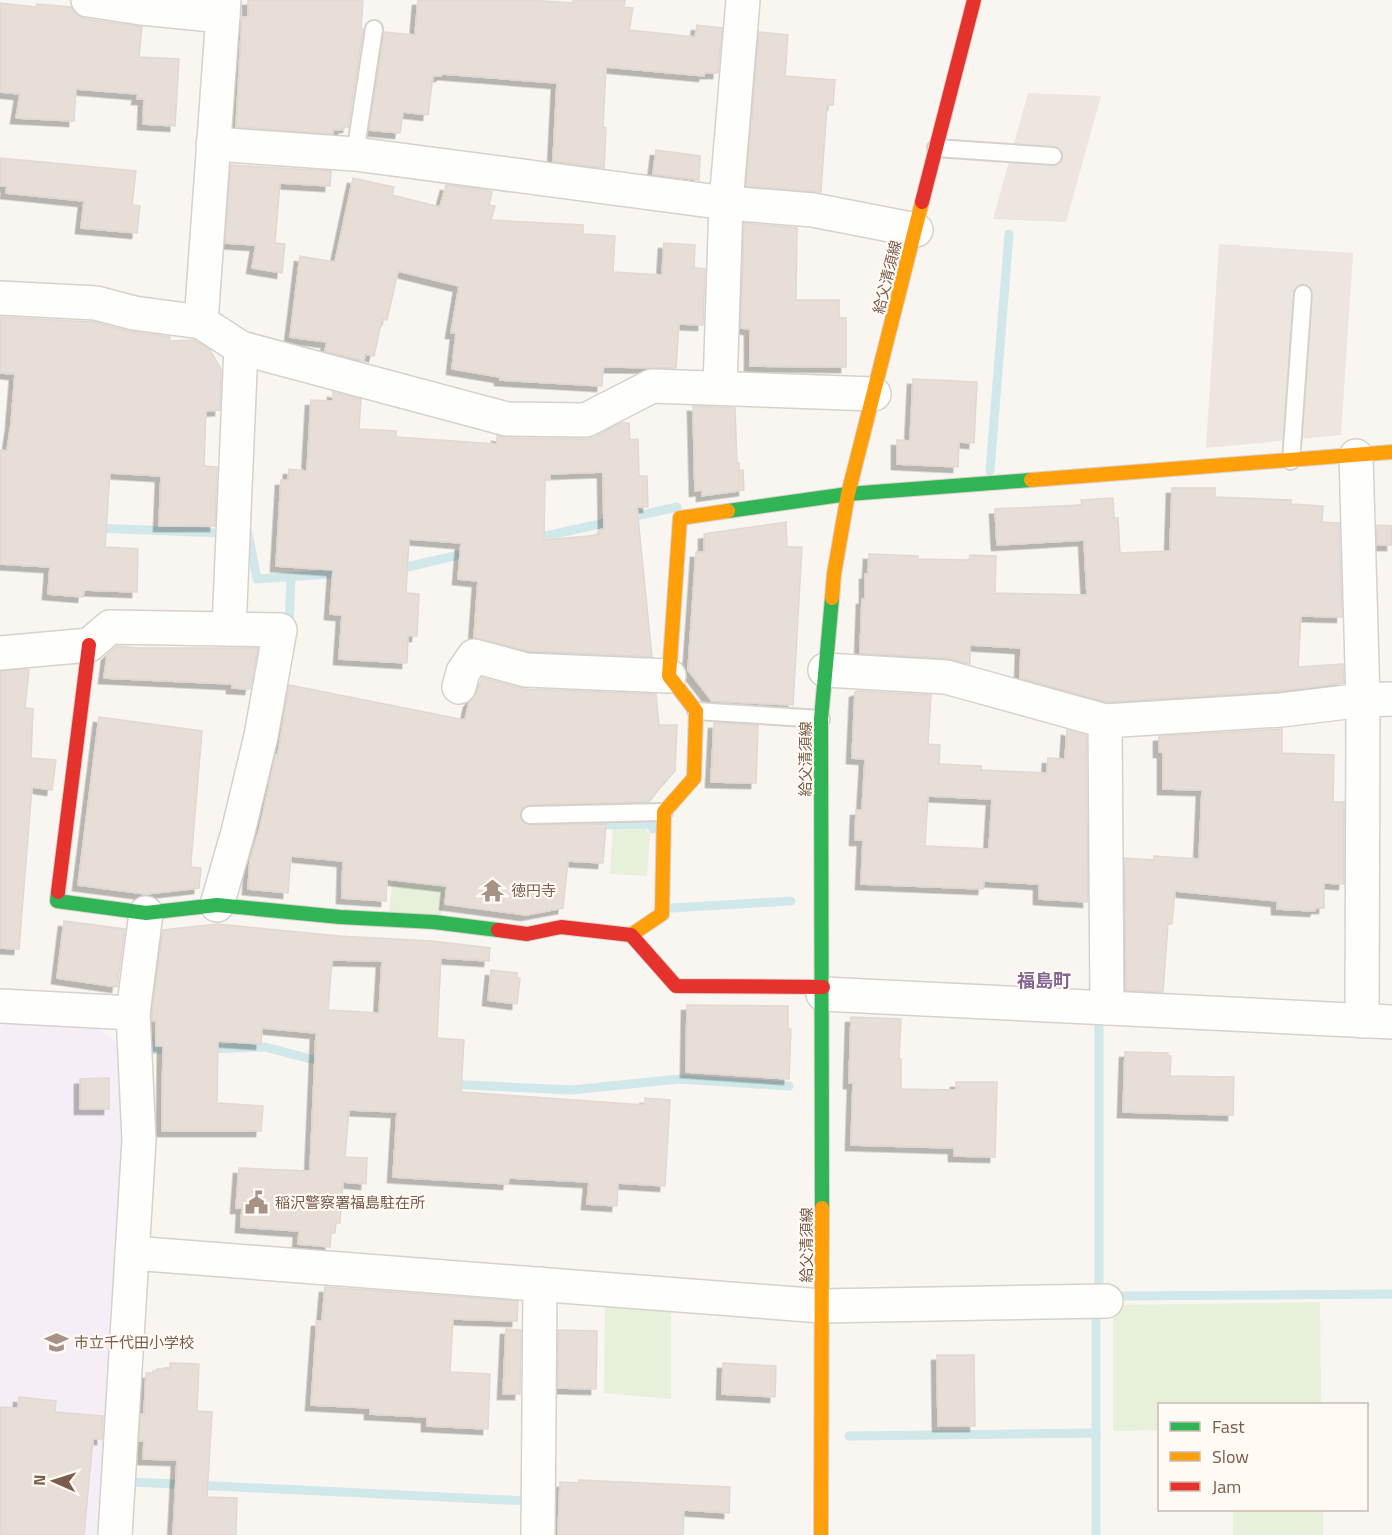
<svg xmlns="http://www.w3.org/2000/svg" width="1392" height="1535" font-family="'Titillium Web','Noto Sans JP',sans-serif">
	<defs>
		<filter id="shadow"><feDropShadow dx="-5.5" dy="5.5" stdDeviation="0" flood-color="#0004"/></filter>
	</defs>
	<rect width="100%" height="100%" fill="#f9f5f0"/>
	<!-- industrial -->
	<g fill="#ede5e0">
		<polygon points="1028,93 1101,96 1066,222 993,219"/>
		<polygon points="1219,244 1353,253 1341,435 1206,448"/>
	</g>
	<!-- education -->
	<polygon fill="#f6eef6" points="0,1022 99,1028 117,1043 123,1148 100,1535 0,1535"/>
	<!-- green -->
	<g fill="#e7f0db">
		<polygon points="613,827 645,829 650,834 647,876 610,874"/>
		<polygon points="392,882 445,888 441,918 389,912"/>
		<polygon points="605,1302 671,1307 671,1399 604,1393"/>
		<polygon points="1320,1302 1321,1404 1160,1404 1159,1430 1113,1431 1113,1305"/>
		<rect x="1233" y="1510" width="90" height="25"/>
	</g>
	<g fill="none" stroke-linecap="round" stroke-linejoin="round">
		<!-- stream -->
		<g stroke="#d0e8ea" stroke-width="9">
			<polyline points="990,471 1009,234"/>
			<polyline points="95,528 221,533"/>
			<polyline points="248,533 257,579 345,573"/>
			<polyline points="532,539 677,507"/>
			<polyline points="398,569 472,552"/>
			<polyline points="289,627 291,578"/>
			<polyline points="594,825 653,824 653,829"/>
			<polyline points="671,908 791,901"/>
			<polyline points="150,1040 151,1050 175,1049"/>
			<polyline points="207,1049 265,1047 326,1063"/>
			<polyline points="449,1084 571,1090 679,1079 789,1086"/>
			<polyline points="1097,1294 1099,1294 1099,1022"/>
			<polyline points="1119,1296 1392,1294"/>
			<polyline points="1096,1311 1096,1535"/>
			<polyline points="849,1436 1096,1433"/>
			<polyline points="131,1491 132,1482 528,1501"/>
		</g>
	</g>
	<!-- building -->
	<g fill="#e6ded7" stroke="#e2d8d2" stroke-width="1.5" fill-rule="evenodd" filter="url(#shadow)">
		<polygon points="248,0 363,0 361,29 363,29 348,127 343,127 343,130 333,130 333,134 236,127 242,17 248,17"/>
		<polygon points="418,0 528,0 573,3 573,0 625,0 624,7 633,8 629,30 695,37 697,25 722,28 718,73 704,73 704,76 606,67 603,127 606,128 604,168 553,161 557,83 442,74 441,76 433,76 428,115 403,112 400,133 369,130 384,32 415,35"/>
		<polygon points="0,3 36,7 37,4 71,7 76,14 85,19 142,27 139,57 179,59 175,126 143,124 144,99 137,99 138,94 76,89 74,121 16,118 20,94 0,92"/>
		<polygon points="759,32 788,35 785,76 835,80 833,105 827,105 821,192 746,186"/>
		<polygon points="656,150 700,156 699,180 653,174"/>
		<polygon points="0,158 136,171 132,205 140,206 137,233 81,228 84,201 6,193 7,186 0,186"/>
		<polygon points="231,165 331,171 330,186 280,183 275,243 285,244 282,273 252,268 256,245 225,243"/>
		<polygon points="353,178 394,187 392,195 440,207 446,185 485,190 492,192 489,205 495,206 491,220 583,225 583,234 615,236 613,272 662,275 664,243 695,245 694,268 705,269 703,325 679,324 676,368 605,367 603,368 602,386 500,380 500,377 452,369 456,333 451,333 459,286 398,271 387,320 382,319 374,356 365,354 364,361 325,351 327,342 290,337 300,256 335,262"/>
		<polygon points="744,223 797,228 796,300 839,300 839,318 846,318 846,367 750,366 750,329 741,328"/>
		<polygon points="0,317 93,322 129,331 170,337 170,341 194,340 210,350 221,369 220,410 206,411 204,466 217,467 215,526 159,526 161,476 110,473 105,547 138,549 137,592 84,590 83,597 48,594 50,567 0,564 0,450 7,451 11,424 15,374 0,373"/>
		<polygon points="913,379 977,382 974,443 959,442 958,467 897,464 897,440 910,441"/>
		<path d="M333,392l28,7 -2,30 37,2v6l101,7v-8l10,2 79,1 9,-2 25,-14h9l1,17 8,-1 1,37h8l1,31h-11l15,150 -123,-6 -55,-13 4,-57 -20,-2 3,-36 -52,-4 -3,54 13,1 -2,42h-9l-1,27 -68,-4 3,-44 -12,-1 3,-44 -57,-4 5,-86h7l1,-11 18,2 4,-71 22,1zM603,472l1,57 -6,1 1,5 -55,5 1,-61h5v-5z"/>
		<polygon points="693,406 735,408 737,463 739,463 739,471 743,470 744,490 702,496 702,490 695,491"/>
		<polygon points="1172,488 1215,488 1215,497 1291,500 1291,504 1323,506 1322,522 1339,523 1342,617 1301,616 1298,667 1343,664 1344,683 1279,691 1107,702 1020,678 1021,648 970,645 970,664 947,658 860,653 862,599 865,599 865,574 868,574 869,554 918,556 918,559 969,560 970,555 996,556 995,593 1087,595 1084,540 997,545 995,509 1082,505 1081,500 1113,498 1114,518 1118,518 1120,553 1170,551"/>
		<polygon points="786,522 787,547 802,547 793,705 712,701 688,670 696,552 704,552 704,534"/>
		<polygon points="1377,525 1392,526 1392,545 1377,545"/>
		<polygon points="117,646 136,648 258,648 250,689 232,688 232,684 104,678 107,655"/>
		<polygon points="26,669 29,670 25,708 33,709 31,758 56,760 52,790 32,787 19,949 0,948 0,671"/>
		<polygon points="482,678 525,689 656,694 659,725 677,725 675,771 666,781 663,781 663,784 649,802 530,805 521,809 521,820 530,825 606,824 603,863 568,861 563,908 526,915 445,904 447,886 387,879 386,901 342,898 343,861 291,856 288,893 248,889 250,860 260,827 276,754 278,754 289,685 465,720 469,702 477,692"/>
		<path d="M858,691l73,4 -3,49 12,1 -1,19 42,2v4l66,3 1,-15 17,1 2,-29 19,5 2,167 -49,-3v-15l-55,-3 -1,8 -122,-5 2,-44h-8l1,-30h6l3,-51 -13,-1 3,-66zM928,796l64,3 -3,50 -64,-3z"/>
		<polygon points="99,717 202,731 191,862 191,867 201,868 199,888 146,894 78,885"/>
		<polygon points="714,723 758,725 756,783 711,782"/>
		<polygon points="1282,729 1282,753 1334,755 1333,802 1344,802 1344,884 1324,883 1324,908 1316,908 1315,911 1277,909 1277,901 1175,891 1172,924 1168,924 1163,992 1126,990 1125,858 1154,860 1154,856 1199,859 1202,790 1163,789 1163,752 1159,752 1159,736"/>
		<polygon points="64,921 125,929 117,987 57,978"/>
		<path d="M217,924l122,12 93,5 58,7 -1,13 -48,-3 -4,80 27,2 -3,52 184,13v-7l25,2 -5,86 -47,-3 -1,23 -30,-2 2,-22 -80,-4 -1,6 -115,-7 4,-65 -48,-2 -4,47 22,1 -1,26 -23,-2 -3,41h-4l-1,10h-4l-1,14 -32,-3 1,-13 -58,-4 1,-19h-6l3,-40 71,3 6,-138 -54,-5 -1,16 -43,-3 -1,62 46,3 -2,25h-99l1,-85h-7v-25h-4v-7l11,-84zM332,960l50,1 -3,52 -51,-3z"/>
		<polygon points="491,970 517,973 517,978 520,978 517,1004 488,1000"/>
		<polygon points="687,1005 788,1006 788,1029 791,1029 789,1079 686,1072"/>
		<polygon points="851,1017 901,1019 899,1059 901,1059 901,1089 956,1090 956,1082 997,1082 995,1157 954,1156 954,1148 851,1145 853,1083 849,1083"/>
		<polygon points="1125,1052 1168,1053 1168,1056 1171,1056 1170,1076 1234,1077 1233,1115 1123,1112"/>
		<polygon points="109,1078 109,1109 80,1109 80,1079"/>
		<polygon points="325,1287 518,1301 517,1321 453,1319 450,1372 490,1374 488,1429 427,1426 427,1417 370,1414 370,1408 311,1405 317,1321 322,1321"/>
		<polygon points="506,1329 521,1330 520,1394 503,1394"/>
		<polygon points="558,1330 597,1331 596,1389 558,1388"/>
		<polygon points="937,1355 974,1355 975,1426 938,1426"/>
		<polygon points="170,1363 199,1364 197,1411 212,1412 207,1497 237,1498 236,1535 173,1535 177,1460 143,1459 144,1441 139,1441 141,1414 144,1415 146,1373 153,1373 153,1371 157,1371 157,1369 170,1369"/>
		<polygon points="723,1363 776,1366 775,1397 722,1394"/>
		<polygon points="19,1397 56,1401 55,1412 103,1416 102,1439 93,1439 84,1535 0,1535 0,1407 18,1408"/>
		<polygon points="579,1480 730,1487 729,1513 684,1510 683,1535 558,1535 560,1482 579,1483"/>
	</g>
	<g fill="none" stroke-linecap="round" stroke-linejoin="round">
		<defs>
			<g id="lane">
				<polyline points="936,148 1053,156"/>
				<polyline points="355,154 374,29"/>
				<polyline points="1291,461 1303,294"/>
				<polyline points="696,711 821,719"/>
				<polyline points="530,815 664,812"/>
			</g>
			<g id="street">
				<polyline points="88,0 141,8 223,16"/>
				<polyline points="213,144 355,154 726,203 813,210 916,230"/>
				<polyline points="0,298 96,303 134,313 201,322 241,348 507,419 586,420 652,386 874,394"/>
				<polyline points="201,322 224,0"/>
				<polyline points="720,388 726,203 743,0"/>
				<polyline points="1356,456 1363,700 1362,1021"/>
				<polyline points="0,653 89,645 110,627 229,629"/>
				<polyline points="825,670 946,677 1105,721 1281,710 1363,700 1392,699"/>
				<polyline points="459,687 463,672 474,656 526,670 669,676"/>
				<polyline points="1105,721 1107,1008"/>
				<polyline points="217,905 238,832 261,736 280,630 229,629 241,348"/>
				<polyline points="823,994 1392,1022"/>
				<polyline points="0,1006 133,1013"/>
				<polyline points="132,1253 822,1306 1106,1301"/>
				<polyline points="115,1535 139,1140 133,1013 146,913"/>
				<polyline points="538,1535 540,1284"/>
			</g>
			<g id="fast">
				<polyline points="728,511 848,494 1031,480"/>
				<polyline points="58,892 57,901 146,913 217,905 340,917 434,922 498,930"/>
				<polyline points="822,1208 821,719 832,598"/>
			</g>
			<g id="slow">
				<polyline points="1031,480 1392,452"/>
				<polyline points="832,598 834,574 848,494 922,202"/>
				<polyline points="631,935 662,914 664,812 694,778 696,711 669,676 680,518 728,511"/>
				<polyline points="821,1535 822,1208"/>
			</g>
			<g id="jam">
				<polyline points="922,202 974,0"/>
				<polyline points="58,892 89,645"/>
				<polyline points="498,930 527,934 561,927 631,935 676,986 823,987"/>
			</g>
		</defs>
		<!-- lane casing -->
		<use href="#lane" stroke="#d7d1cb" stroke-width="20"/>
		<!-- street casing -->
		<use href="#street" stroke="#d7d1cb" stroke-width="36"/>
		<!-- fast casing -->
		<use href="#fast" stroke="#d9d2cb" stroke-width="16"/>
		<!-- slow casing -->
		<use href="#slow" stroke="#d9d2cb" stroke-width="16"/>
		<!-- jam casing -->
		<use href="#jam" stroke="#d9d2cb" stroke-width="16"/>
		<!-- lane -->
		<use href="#lane" stroke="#fefefd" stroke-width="16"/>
		<!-- street -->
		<use href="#street" stroke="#fefefd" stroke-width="33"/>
		<!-- fast -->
		<use href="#fast" stroke="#30b455" stroke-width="14"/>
		<!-- slow -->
		<use href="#slow" stroke="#ff9f0a" stroke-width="14"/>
		<!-- jam -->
		<use href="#jam" stroke="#e5322d" stroke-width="14"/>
	</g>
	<!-- icons -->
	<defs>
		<symbol id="temple-bare" viewBox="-9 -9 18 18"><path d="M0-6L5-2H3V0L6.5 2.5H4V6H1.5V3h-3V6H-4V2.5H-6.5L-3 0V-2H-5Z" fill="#a69286" stroke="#fffaf3" stroke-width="2.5" paint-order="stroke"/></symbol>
		<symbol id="civic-bare" viewBox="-9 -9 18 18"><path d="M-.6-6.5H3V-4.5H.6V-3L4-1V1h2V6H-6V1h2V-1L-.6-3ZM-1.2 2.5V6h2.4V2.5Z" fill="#a69286" stroke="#fffaf3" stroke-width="2.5" paint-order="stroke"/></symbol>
		<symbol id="school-bare" viewBox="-9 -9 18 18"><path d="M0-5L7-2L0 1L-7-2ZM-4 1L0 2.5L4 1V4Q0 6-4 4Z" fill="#a69286" stroke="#fffaf3" stroke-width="2.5" paint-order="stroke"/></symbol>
	</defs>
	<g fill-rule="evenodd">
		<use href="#temple-bare" x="476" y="874" width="33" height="33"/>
		<use href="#civic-bare" x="240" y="1186" width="33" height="33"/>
		<use href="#school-bare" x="40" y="1326" width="33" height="33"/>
	</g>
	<g text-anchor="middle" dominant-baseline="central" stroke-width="4.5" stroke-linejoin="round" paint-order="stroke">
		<!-- street labels -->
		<g font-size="15" fill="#7a5c4d" stroke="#fffaf3">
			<text transform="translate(887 277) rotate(-76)">給父清須線</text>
			<text transform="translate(805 759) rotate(-90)">給父清須線</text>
			<text transform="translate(806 1245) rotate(-90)">給父清須線</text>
		</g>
		<!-- poi labels -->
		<g font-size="15" fill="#7a5c4d" stroke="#fffaf3" text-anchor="start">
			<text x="511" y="890">徳円寺</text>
			<text x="275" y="1202">稲沢警察署福島駐在所</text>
			<text x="74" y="1342">市立千代田小学校</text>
		</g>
		<!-- quarter labels -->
		<g font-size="18" font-weight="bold" fill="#846695" stroke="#fffaf3">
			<text x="1044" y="980">福島町</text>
		</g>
	</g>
	<!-- legend -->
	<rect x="1158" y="1403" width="210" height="108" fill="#fffaf3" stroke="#cabbb1" stroke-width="1.5"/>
	<rect x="1170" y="1422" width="30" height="9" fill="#30b455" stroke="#cabbb1" stroke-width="1.5"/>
	<text x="1212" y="1433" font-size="18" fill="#7a5c4d">Fast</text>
	<rect x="1170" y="1452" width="30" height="9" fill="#ff9f0a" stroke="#cabbb1" stroke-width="1.5"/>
	<text x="1212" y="1463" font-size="18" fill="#7a5c4d">Slow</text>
	<rect x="1170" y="1482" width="30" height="9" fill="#e5322d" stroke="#cabbb1" stroke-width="1.5"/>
	<text x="1212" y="1493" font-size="18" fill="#7a5c4d">Jam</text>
	<!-- north arrow -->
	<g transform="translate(54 1481) rotate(273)" stroke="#fffaf3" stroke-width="4.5" paint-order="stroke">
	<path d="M0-4.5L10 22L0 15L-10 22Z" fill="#7a5c4d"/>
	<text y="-9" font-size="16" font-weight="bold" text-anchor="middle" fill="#7a5c4d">N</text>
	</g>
</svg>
